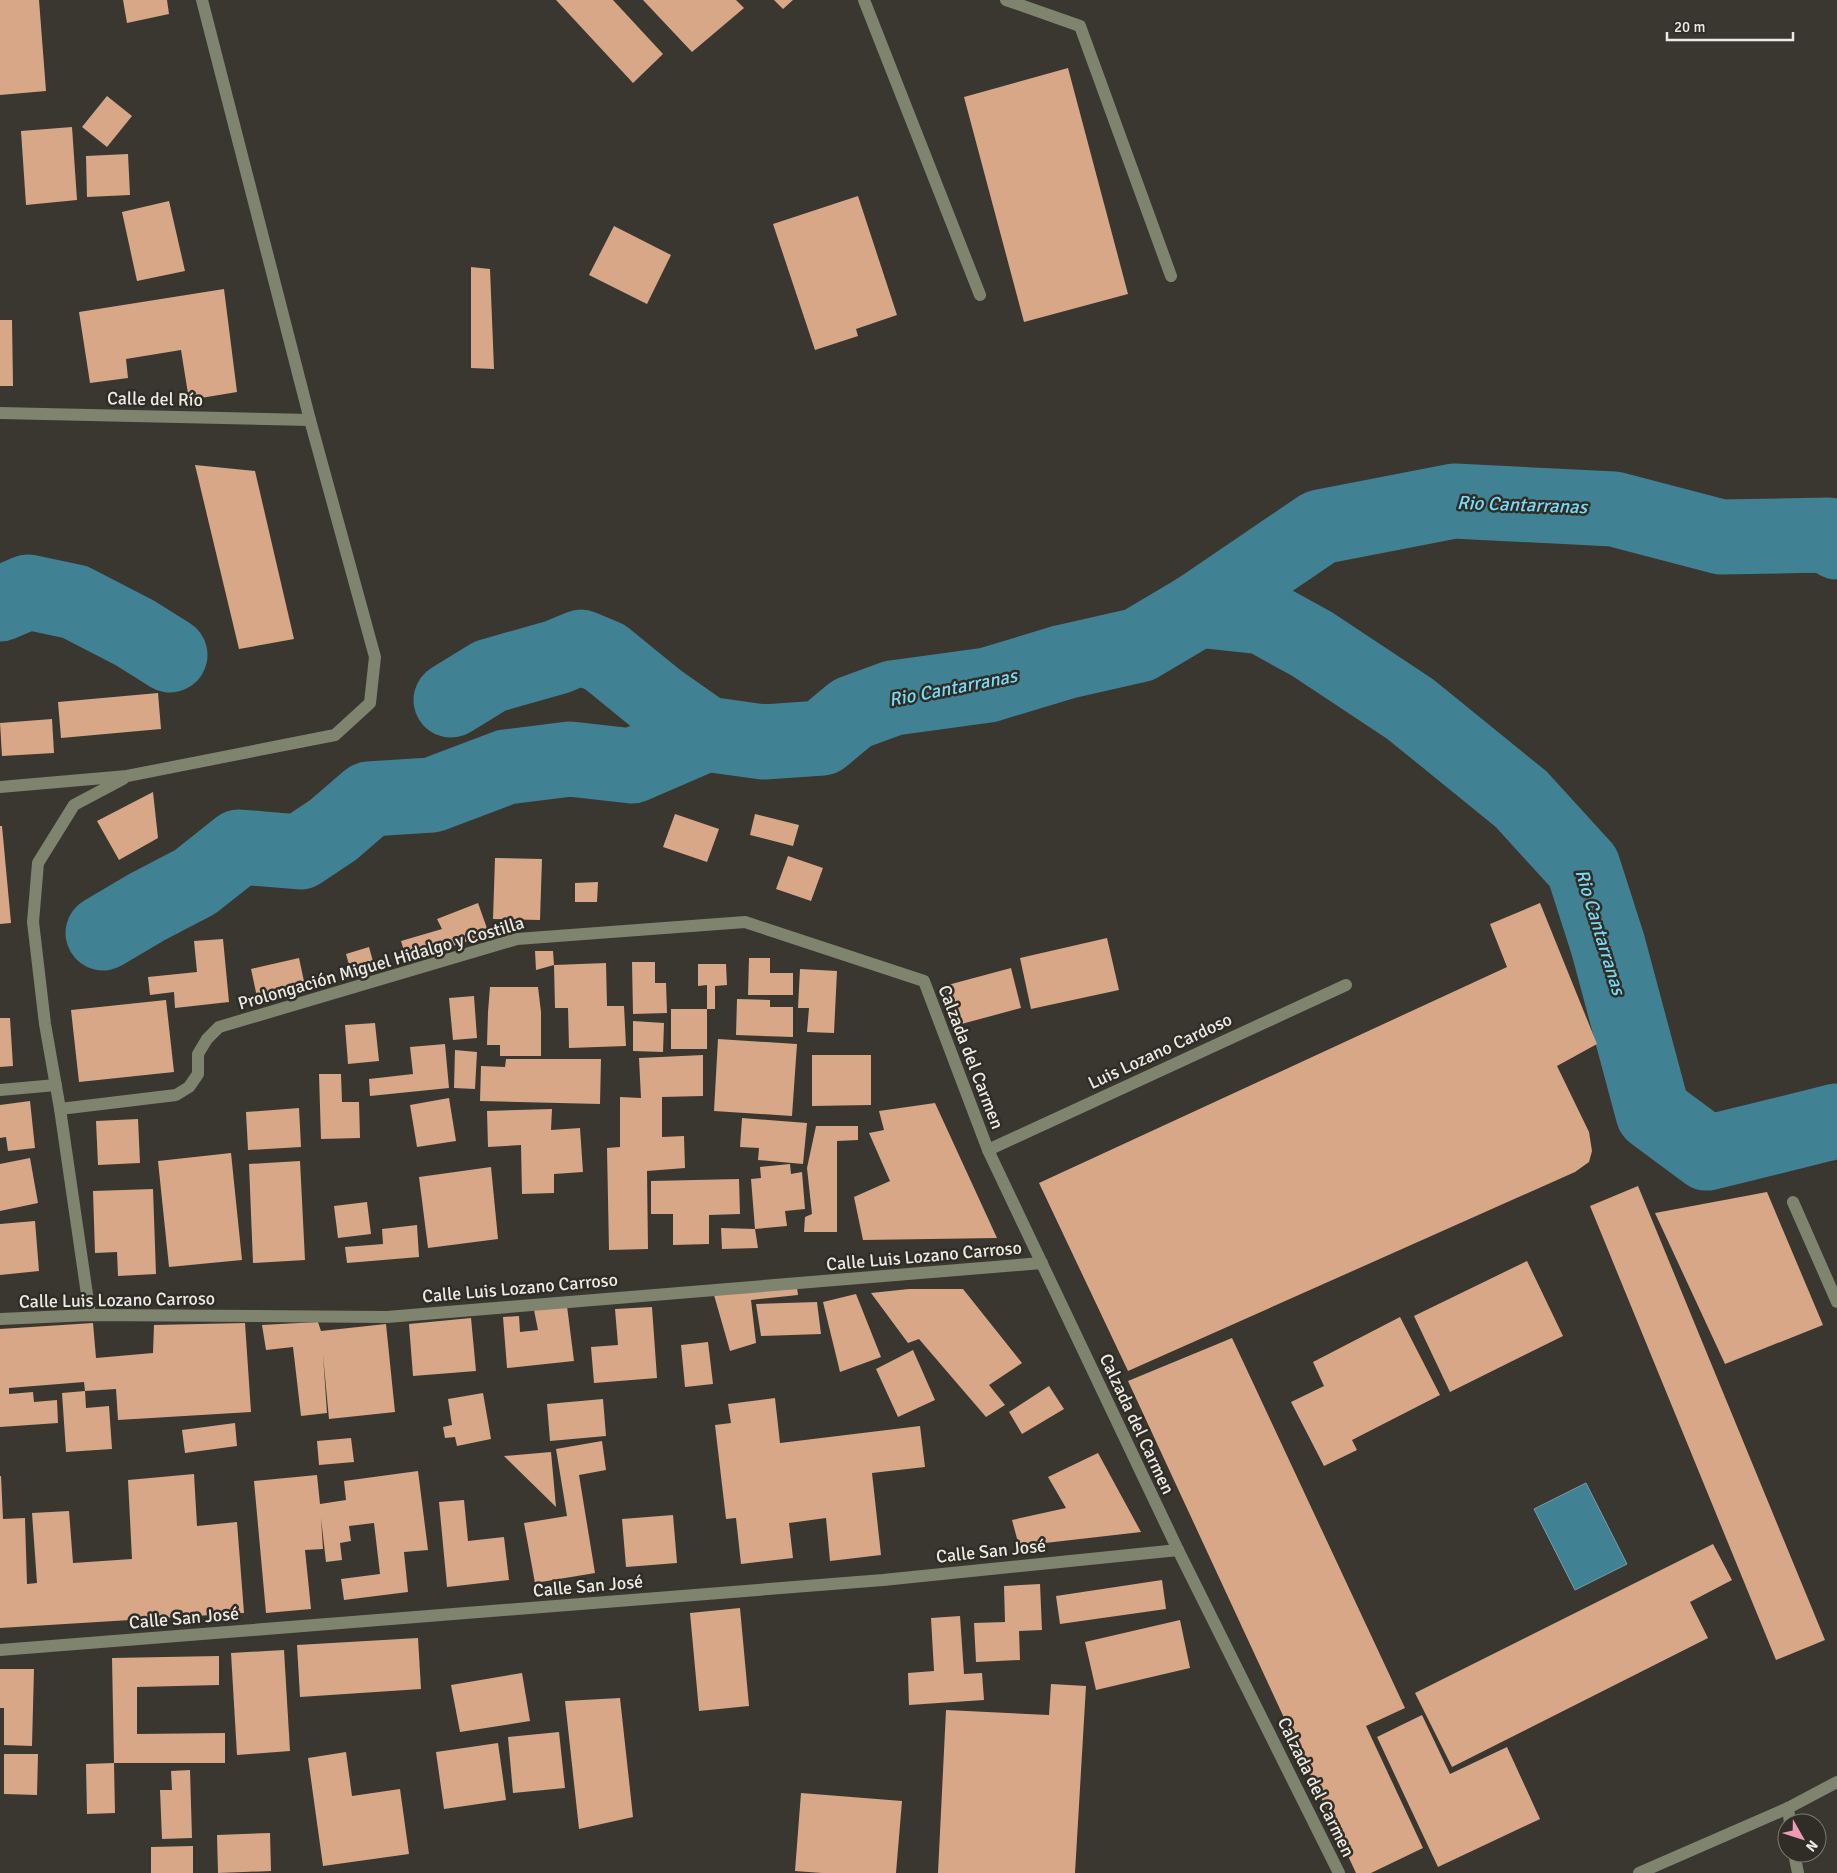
<svg xmlns="http://www.w3.org/2000/svg" width="1837" height="1873" font-family="Signika,sans-serif">
	<rect width="100%" height="100%" fill="#3a3730"/>
	<!-- water -->
	<polygon fill="#418194" stroke="#74a0ac" points="1586,1483 1627,1564 1575,1590 1534,1509"/>
	<g fill="none" stroke-linecap="round" stroke-linejoin="round">
		<!-- river -->
		<g stroke="#418194" stroke-width="75">
			<polyline points="0,604 28,592 75,602 135,633 170,655"/>
			<polyline points="1198,610 1263,617 1312,644 1410,709 1521,799 1583,867 1608,945 1653,1113 1707,1153 1837,1121"/>
			<polyline points="451,700 490,676 557,657 581,647 605,657 659,701 706,734 764,742 822,738 852,713 893,698 988,685 1064,662 1139,645 1198,610 1320,527 1454,501 1614,509 1721,537 1828,535 1837,542"/>
			<polyline points="103,933 147,907 195,882 239,847 300,852 333,830 369,799 432,795 506,767 570,759 632,766 706,734"/>
		</g>
	</g>
	<!-- building -->
	<g fill="#d7a788">
		<polygon points="0,0 39,0 46,91 0,95"/>
		<polygon points="123,0 167,0 169,14 127,23"/>
		<polygon points="556,0 613,0 663,54 633,83"/>
		<polygon points="643,0 736,0 744,8 692,52"/>
		<polygon points="774,0 793,0 783,9"/>
		<polygon points="1068,68 1128,294 1024,322 964,97"/>
		<polygon points="107,96 132,116 107,147 82,127"/>
		<polygon points="72,127 77,200 26,205 21,131"/>
		<polygon points="128,154 130,195 87,197 86,156"/>
		<polygon points="858,196 897,315 856,329 858,336 815,350 773,224"/>
		<polygon points="169,201 185,271 137,281 122,212"/>
		<polygon points="614,226 671,255 647,304 589,275"/>
		<polygon points="471,267 490,269 494,369 471,368"/>
		<polygon points="224,289 237,392 189,400 181,350 126,359 128,378 90,383 79,312"/>
		<polygon points="0,320 12,320 13,386 0,386"/>
		<polygon points="195,465 255,471 294,639 239,649"/>
		<polygon points="158,693 161,729 61,738 58,702"/>
		<polygon points="52,719 54,753 2,756 0,723"/>
		<polygon points="153,792 158,838 119,860 97,821"/>
		<polygon points="675,814 719,829 707,862 663,847"/>
		<polygon points="755,814 799,825 793,846 750,835"/>
		<polygon points="0,826 2,826 11,923 0,924"/>
		<polygon points="788,856 823,868 811,901 776,889"/>
		<polygon points="495,858 542,859 540,920 493,919"/>
		<polygon points="598,882 597,902 575,902 575,883"/>
		<polygon points="478,903 489,934 407,961 401,941 442,929 437,919"/>
		<polygon points="1540,903 1597,1044 1557,1066 1589,1132 1592,1151 1589,1162 1575,1172 1128,1371 1039,1183 1507,967 1490,924"/>
		<polygon points="1107,938 1119,990 1031,1009 1020,958"/>
		<polygon points="223,939 229,1002 175,1008 174,992 150,995 148,977 197,972 194,941"/>
		<polygon points="369,947 376,972 353,979 346,954"/>
		<polygon points="535,951 553,951 554,965 536,970"/>
		<polygon points="299,958 305,986 257,997 251,969"/>
		<polygon points="749,958 770,958 770,973 793,973 793,995 748,995"/>
		<polygon points="632,962 655,962 655,983 666,983 667,1013 633,1014"/>
		<polygon points="606,963 607,1006 624,1006 626,1046 569,1048 568,1008 555,1008 554,965"/>
		<polygon points="698,964 726,964 727,985 715,986 715,1009 707,1009 707,985 698,986"/>
		<polygon points="1011,968 1021,1008 954,1026 944,986"/>
		<polygon points="800,969 837,971 834,1033 807,1032 809,1008 798,1008"/>
		<polygon points="490,987 538,987 541,1012 541,1056 500,1056 500,1045 487,1045 488,1012"/>
		<polygon points="474,996 477,1038 453,1040 449,998"/>
		<polygon points="737,999 770,1000 770,1007 793,1007 793,1037 736,1035"/>
		<polygon points="166,1000 174,1072 79,1082 71,1010"/>
		<rect x="671" y="1009" width="36" height="40"/>
		<polygon points="0,1018 10,1018 13,1066 0,1067"/>
		<polygon points="633,1021 664,1023 663,1052 633,1051"/>
		<polygon points="375,1023 379,1061 348,1064 345,1025"/>
		<polygon points="718,1039 797,1044 792,1116 714,1111"/>
		<polygon points="445,1044 449,1088 370,1096 369,1079 413,1074 410,1047"/>
		<polygon points="455,1050 477,1052 475,1089 454,1088"/>
		<polygon points="703,1055 703,1096 662,1097 662,1137 684,1136 685,1168 647,1171 648,1249 609,1250 607,1148 620,1147 620,1097 641,1098 639,1058"/>
		<polygon points="812,1055 871,1055 871,1105 812,1106"/>
		<polygon points="506,1059 601,1059 600,1104 480,1101 481,1066 505,1067"/>
		<polygon points="319,1074 341,1074 342,1102 359,1102 360,1138 321,1139"/>
		<polygon points="449,1098 456,1141 417,1147 410,1105"/>
		<polygon points="30,1101 35,1148 8,1151 6,1137 0,1138 0,1105"/>
		<polygon points="935,1103 997,1238 863,1240 854,1197 890,1181 869,1133 884,1130 879,1111"/>
		<polygon points="299,1108 301,1147 248,1150 246,1112"/>
		<polygon points="552,1109 551,1130 580,1128 583,1172 554,1174 554,1193 522,1194 521,1145 488,1147 487,1111"/>
		<polygon points="742,1118 807,1123 803,1164 758,1160 759,1148 740,1147"/>
		<polygon points="138,1119 140,1163 98,1165 96,1121"/>
		<polygon points="816,1126 858,1126 858,1140 837,1141 837,1232 804,1232 805,1217 812,1214 807,1168"/>
		<polygon points="231,1153 242,1260 169,1267 158,1161"/>
		<polygon points="30,1158 38,1203 0,1211 0,1164"/>
		<polygon points="300,1161 305,1260 253,1263 249,1164"/>
		<polygon points="790,1164 791,1174 802,1172 805,1209 785,1211 787,1226 755,1229 751,1179 761,1178 760,1167"/>
		<polygon points="491,1167 498,1239 428,1248 419,1177"/>
		<polygon points="739,1179 740,1214 709,1215 709,1244 673,1245 673,1214 651,1214 651,1181"/>
		<polygon points="1638,1186 1825,1640 1776,1660 1590,1206"/>
		<polygon points="153,1189 156,1274 118,1276 117,1252 95,1253 93,1191"/>
		<polygon points="1767,1192 1823,1325 1725,1364 1655,1213"/>
		<polygon points="367,1202 371,1234 338,1238 334,1206"/>
		<polygon points="35,1221 39,1271 0,1275 0,1224"/>
		<polygon points="417,1225 419,1257 347,1263 345,1247 383,1244 382,1229"/>
		<polygon points="721,1228 755,1229 758,1248 722,1249"/>
		<polygon points="1527,1261 1563,1336 1450,1392 1414,1316"/>
		<polygon points="797,1287 798,1295 751,1300 756,1343 730,1351 714,1295"/>
		<polygon points="909,1289 963,1289 1022,1363 989,1385 1005,1405 986,1417 919,1339 908,1343 871,1293"/>
		<polygon points="856,1294 881,1357 840,1372 823,1302"/>
		<polygon points="817,1302 821,1334 761,1336 756,1304"/>
		<polygon points="567,1306 574,1361 507,1368 503,1317 519,1316 520,1332 538,1330 534,1310"/>
		<polygon points="652,1307 657,1378 594,1383 591,1347 618,1345 615,1309"/>
		<polygon points="1400,1317 1440,1395 1352,1440 1357,1450 1324,1466 1291,1402 1324,1386 1313,1362"/>
		<polygon points="471,1318 476,1371 413,1376 409,1324"/>
		<polygon points="318,1322 321,1331 386,1324 395,1412 329,1419 323,1355 327,1413 301,1416 293,1347 266,1350 262,1325"/>
		<polygon points="93,1323 96,1358 153,1353 154,1325 245,1323 251,1412 118,1420 116,1389 85,1391 86,1408 109,1406 112,1449 66,1452 62,1393 85,1391 84,1382 9,1388 9,1394 33,1392 34,1402 57,1400 58,1423 0,1427 0,1329"/>
		<polygon points="1232,1338 1405,1708 1366,1726 1423,1848 1371,1873 1356,1873 1128,1381"/>
		<polygon points="708,1342 713,1384 685,1387 681,1345"/>
		<polygon points="913,1350 935,1400 898,1417 876,1369"/>
		<polygon points="1049,1386 1064,1409 1022,1434 1009,1412"/>
		<polygon points="483,1393 491,1439 457,1446 455,1437 445,1438 443,1427 452,1425 448,1399"/>
		<polygon points="775,1398 780,1443 920,1426 925,1467 872,1473 881,1555 830,1561 826,1518 789,1523 793,1558 741,1564 736,1518 726,1519 715,1425 731,1423 728,1404"/>
		<polygon points="603,1399 606,1436 550,1441 547,1404"/>
		<polygon points="235,1423 237,1446 185,1453 182,1430"/>
		<polygon points="351,1438 354,1462 319,1465 317,1441"/>
		<polygon points="602,1441 606,1470 579,1475 595,1573 535,1583 524,1523 567,1516 556,1449"/>
		<polygon points="551,1452 556,1507 504,1456"/>
		<polygon points="1098,1453 1141,1532 1019,1546 1012,1520 1066,1508 1048,1477"/>
		<polygon points="418,1471 428,1550 404,1552 408,1592 344,1600 341,1579 380,1574 374,1523 349,1526 351,1541 340,1543 342,1560 326,1562 321,1518 323,1549 305,1550 311,1609 266,1613 254,1481 317,1475 320,1504 346,1500 344,1481"/>
		<polygon points="194,1474 197,1526 237,1522 244,1613 0,1628 0,1476 1,1476 3,1519 25,1518 27,1584 37,1583 32,1513 69,1511 73,1563 132,1559 128,1480"/>
		<polygon points="464,1500 468,1541 504,1537 509,1580 447,1587 439,1502"/>
		<polygon points="673,1515 677,1563 626,1567 622,1519"/>
		<polygon points="1713,1544 1732,1580 1690,1602 1708,1638 1452,1767 1415,1693"/>
		<polygon points="1162,1580 1166,1609 1060,1624 1056,1596"/>
		<polygon points="1040,1584 1042,1630 1019,1631 1020,1660 976,1662 974,1623 1005,1622 1004,1586"/>
		<polygon points="740,1608 749,1706 699,1711 690,1613"/>
		<polygon points="960,1616 964,1674 982,1673 984,1700 909,1705 908,1673 934,1671 931,1618"/>
		<polygon points="1180,1620 1190,1668 1096,1690 1085,1642"/>
		<polygon points="418,1638 421,1689 300,1697 297,1645"/>
		<polygon points="284,1650 290,1751 237,1755 231,1653"/>
		<polygon points="219,1656 219,1685 137,1687 137,1734 225,1733 225,1763 114,1763 112,1658"/>
		<polygon points="0,1669 34,1669 32,1746 4,1745 4,1708 0,1708"/>
		<polygon points="522,1673 530,1721 460,1732 451,1685"/>
		<polygon points="1051,1684 1086,1686 1075,1873 938,1873 946,1710 1049,1715"/>
		<polygon points="620,1698 633,1817 579,1829 565,1701"/>
		<polygon points="1422,1715 1450,1774 1507,1747 1540,1819 1438,1867 1377,1737"/>
		<polygon points="559,1732 565,1788 513,1793 508,1737"/>
		<polygon points="498,1743 506,1800 444,1809 436,1752"/>
		<polygon points="346,1752 352,1796 400,1789 409,1854 323,1866 308,1758"/>
		<polygon points="4,1754 38,1754 37,1795 4,1794"/>
		<polygon points="114,1763 115,1813 87,1814 86,1764"/>
		<polygon points="190,1770 192,1838 162,1839 160,1790 172,1790 171,1771"/>
		<polygon points="801,1793 902,1801 896,1873 822,1873 795,1871"/>
		<polygon points="270,1833 271,1871 218,1873 217,1835"/>
		<polygon points="193,1846 193,1873 151,1873 151,1847"/>
	</g>
	<g fill="none" stroke-linecap="round" stroke-linejoin="round">
		<!-- minor -->
		<g stroke="#7e846e" stroke-width="12">
			<polyline points="864,0 980,295"/>
			<polyline points="1006,0 1080,26 1171,276"/>
			<polyline points="0,413 310,420"/>
			<polyline points="0,787 127,776 335,735 370,703 375,657 310,420 202,0"/>
			<polyline points="0,1090 56,1085"/>
			<polyline points="60,1109 176,1095 189,1087 198,1074 198,1054 207,1039 219,1027 517,939 745,922 924,981 988,1150 1178,1550 1339,1873"/>
			<polyline points="988,1150 1346,985"/>
			<polyline points="1793,1202 1837,1302"/>
			<polyline points="90,1315 60,1109 45,1024 33,922 38,863 74,805 123,779"/>
			<polyline points="0,1319 90,1315 387,1317 1042,1263"/>
			<polyline points="0,1650 883,1580 1178,1550"/>
			<polyline points="1788,1808 1790,1823"/>
			<polyline points="1794,1853 1798,1873"/>
			<polyline points="1639,1873 1788,1808 1837,1782"/>
		</g>
	</g>
	<g text-anchor="middle" dominant-baseline="central" stroke-width="5" stroke-linejoin="round" paint-order="stroke">
		<!-- street labels -->
		<g font-size="18" fill="#eceae5" stroke="#302d26">
			<text transform="translate(155 399) rotate(1)">Calle del Río</text>
			<text transform="translate(381 963) rotate(-16)">Prolongación Miguel Hidalgo y Costilla</text>
			<text transform="translate(1160 1051) rotate(-25)">Luis Lozano Cardoso</text>
			<text transform="translate(971 1057) rotate(69)">Calzada del Carmen</text>
			<text transform="translate(924 1256) rotate(-5)">Calle Luis Lozano Carroso</text>
			<text transform="translate(520 1288) rotate(-5)">Calle Luis Lozano Carroso</text>
			<text transform="translate(117 1300) rotate(-1)">Calle Luis Lozano Carroso</text>
			<text transform="translate(1137 1424) rotate(65)">Calzada del Carmen</text>
			<text transform="translate(991 1551) rotate(-6)">Calle San José</text>
			<text transform="translate(588 1586) rotate(-5)">Calle San José</text>
			<text transform="translate(184 1618) rotate(-5)">Calle San José</text>
			<text transform="translate(1316 1787) rotate(64)">Calzada del Carmen</text>
		</g>
		<!-- water labels -->
		<g font-size="19" font-style="italic" fill="#79dbf9" stroke="#302d26">
			<text transform="translate(1522 505) rotate(2)">Rio Cantarranas</text>
			<text transform="translate(953 688) rotate(-11)">Rio Cantarranas</text>
			<text transform="translate(1600 932) rotate(73)">Rio Cantarranas</text>
		</g>
	</g>
	<!-- north arrow -->
	<g transform="translate(1802 1838) rotate(129)"><circle r="24" fill="#302d26" stroke="#7b7972"/>
	<path d="M0-4L9 19L0 12L-9 19Z" fill="#ef9ab8"/>
	<text y="-8" font-size="14" font-weight="bold" text-anchor="middle" fill="#eceae5">N</text>
	</g>
	<!-- scale -->
	<path d="M1667 32v8h126v-8" fill="none" stroke="#eceae5" stroke-width="2.5"/>
	<text x="1674" y="32" font-size="15" fill="#eceae5" stroke="#302d26" stroke-width="4" paint-order="stroke">20 m</text>
</svg>
